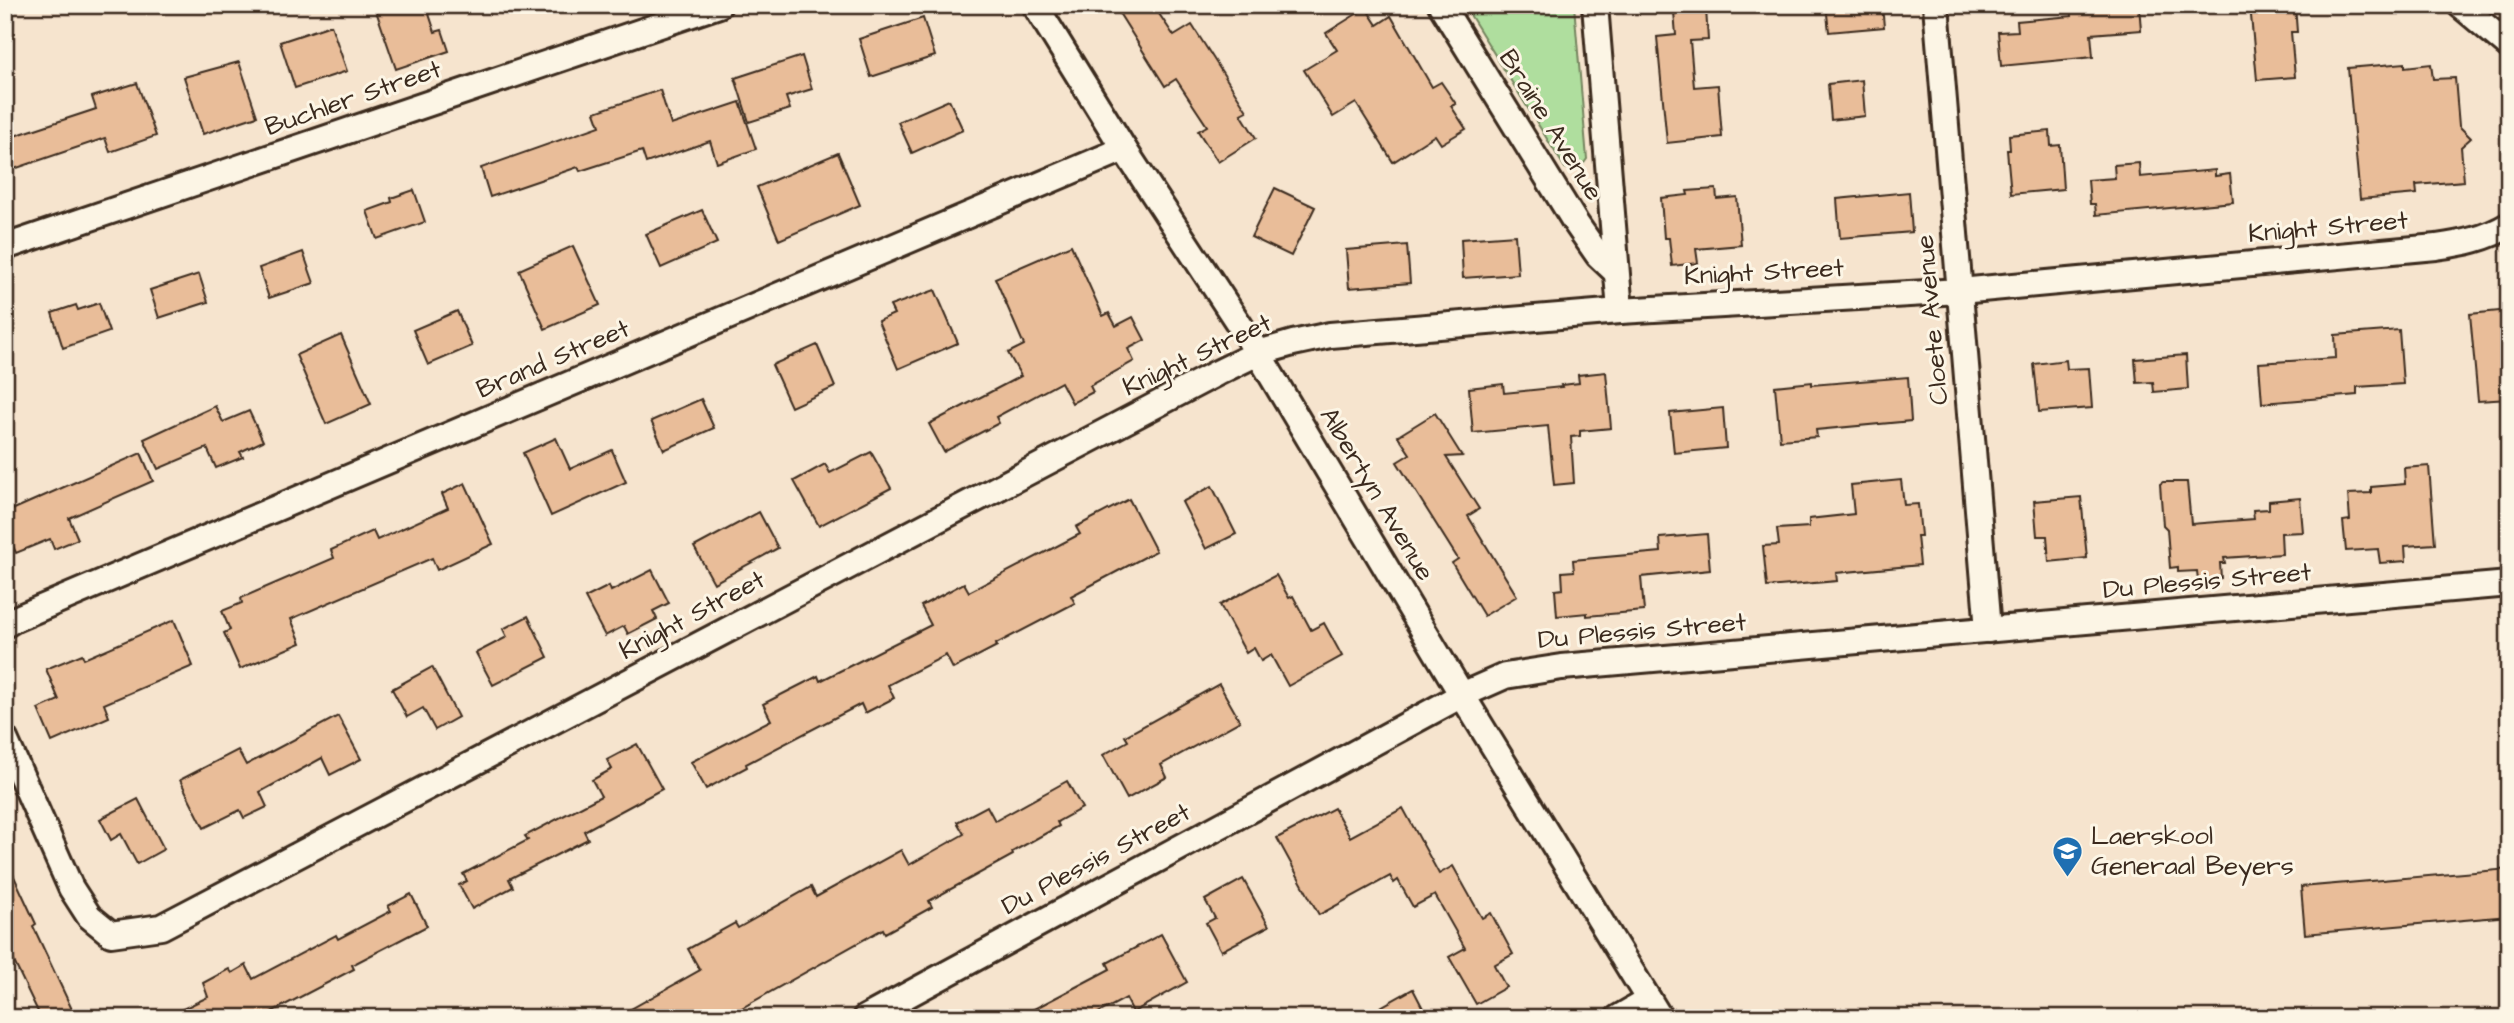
<svg xmlns="http://www.w3.org/2000/svg" width="2514" height="1023" font-family="'Architects Daughter',sans-serif">
	<rect width="100%" height="100%" fill="#f6e4ce"/>
	<filter id="ink" filterUnits="userSpaceOnUse"><feTurbulence type="fractalNoise" baseFrequency=".0143" numOctaves="2"/><feDisplacementMap in="SourceGraphic" scale="14" xChannelSelector="R" yChannelSelector="G"/><feConvolveMatrix kernelMatrix="1 2 1 2 8 2 1 2 1" color-interpolation-filters="sRGB"/></filter>
	<g filter="url(#ink)">
		<!-- green -->
		<path fill="#afde9e" stroke="#75845e" stroke-width="2" d="M1464,5h110l13,154c-6,9 -12,12 -22,9z"/>
		<!-- building -->
		<g fill="#e9bd99" stroke="#3b2a1e" stroke-width="2">
			<polygon points="374,5 426,5 435,32 442,30 449,51 396,69"/>
			<polygon points="1114,5 1153,5 1174,36 1192,25 1247,111 1241,114 1256,138 1218,162 1198,131 1207,126 1176,79 1165,86"/>
			<polygon points="1826,5 1882,5 1884,27 1829,32"/>
			<polygon points="2085,5 2139,5 2141,30 2091,34 2093,57 2001,66 1998,32 2018,31 2017,21 2072,16 2071,6"/>
			<polygon points="2250,5 2295,5 2297,32 2291,32 2295,77 2257,80"/>
			<polygon points="1366,8 1377,25 1391,16 1432,87 1441,82 1456,104 1451,106 1466,129 1441,144 1435,135 1393,162 1356,103 1333,117 1304,70 1337,50 1326,33"/>
			<polygon points="1706,9 1708,40 1690,41 1694,87 1718,85 1722,137 1667,143 1657,37 1676,35 1674,12"/>
			<polygon points="923,18 935,56 871,77 859,39"/>
			<polygon points="331,25 347,71 295,88 280,42"/>
			<polygon points="802,56 812,89 786,97 790,109 749,122 735,78"/>
			<polygon points="239,62 257,116 203,134 184,77"/>
			<polygon points="2405,63 2405,67 2431,64 2433,79 2455,78 2459,126 2471,138 2461,147 2464,181 2416,185 2417,194 2360,199 2348,68"/>
			<polygon points="1862,80 1865,116 1831,120 1828,84"/>
			<polygon points="137,83 156,136 110,152 105,138 11,170 5,153 5,139 96,109 92,97"/>
			<polygon points="660,90 671,125 740,102 756,149 717,163 710,141 646,163 642,151 580,171 578,167 490,197 481,168 600,126 595,112"/>
			<polygon points="949,100 963,130 912,153 898,122"/>
			<polygon points="2050,131 2051,146 2060,145 2063,189 2011,194 2007,150 2010,150 2009,135"/>
			<polygon points="838,153 860,205 779,240 757,187"/>
			<polygon points="2139,163 2140,177 2215,170 2215,176 2230,174 2233,202 2096,215 2095,204 2090,204 2088,180 2115,178 2114,165"/>
			<polygon points="1275,188 1315,207 1291,256 1251,237"/>
			<polygon points="1716,189 1717,199 1737,197 1741,245 1696,249 1698,263 1672,266 1669,238 1664,238 1661,198 1688,195 1687,191"/>
			<polygon points="414,190 425,222 377,239 367,211 392,202 391,198"/>
			<polygon points="1909,192 1912,232 1840,238 1837,199"/>
			<polygon points="702,210 717,243 661,268 646,234"/>
			<polygon points="1515,235 1518,274 1463,278 1461,239"/>
			<polygon points="1071,245 1103,316 1109,313 1116,326 1133,317 1145,340 1128,349 1134,361 1090,386 1093,392 1072,403 1061,382 996,417 999,423 944,452 929,424 1021,376 1008,353 1024,345 995,278"/>
			<polygon points="1407,245 1410,283 1349,288 1346,250"/>
			<polygon points="573,246 600,305 545,329 519,270"/>
			<polygon points="303,252 314,283 269,298 259,268"/>
			<polygon points="199,274 208,302 159,318 150,290"/>
			<polygon points="935,290 958,343 898,369 878,321 894,314 890,306"/>
			<polygon points="99,303 109,332 63,348 52,313 76,305 78,310"/>
			<polygon points="2509,310 2509,399 2478,401 2470,314"/>
			<polygon points="457,311 472,346 428,365 413,330"/>
			<polygon points="2399,330 2403,384 2357,387 2357,395 2262,403 2259,363 2336,358 2335,335"/>
			<polygon points="341,335 371,404 326,424 296,355"/>
			<polygon points="817,345 835,387 791,407 772,365"/>
			<polygon points="2186,355 2188,389 2154,392 2153,382 2137,383 2135,359"/>
			<polygon points="2066,360 2067,369 2089,368 2092,408 2039,412 2034,364"/>
			<polygon points="1606,372 1611,428 1580,431 1580,436 1571,437 1574,483 1554,485 1548,426 1473,433 1469,388 1503,384 1504,393 1562,387 1561,385 1579,383 1578,375"/>
			<polygon points="1908,377 1911,421 1816,430 1817,437 1780,440 1775,386 1812,382 1812,385"/>
			<polygon points="701,399 714,428 664,450 651,421"/>
			<polygon points="215,406 223,422 249,411 263,441 240,452 243,457 216,468 207,448 158,469 144,439"/>
			<polygon points="1723,408 1726,448 1674,453 1670,413"/>
			<polygon points="1435,413 1462,456 1446,457 1479,509 1468,516 1517,596 1484,616 1452,563 1458,559 1397,462 1410,454 1398,436"/>
			<polygon points="556,438 570,469 612,450 626,482 551,516 523,453"/>
			<polygon points="871,452 891,488 819,526 794,481 825,464 830,473"/>
			<polygon points="141,453 153,481 69,518 78,539 54,549 50,539 16,553 5,528 5,513"/>
			<polygon points="2429,466 2435,544 2405,546 2406,561 2380,563 2378,549 2346,551 2343,521 2350,520 2348,494 2371,493 2371,487 2405,484 2404,468"/>
			<polygon points="1901,480 1904,505 1918,504 1921,536 1917,536 1920,565 1836,573 1837,581 1767,587 1763,546 1779,545 1777,529 1809,527 1809,519 1854,514 1851,485"/>
			<polygon points="2163,482 2187,482 2191,524 2254,519 2253,510 2269,509 2269,501 2300,498 2303,532 2281,533 2282,554 2224,558 2225,563 2220,563 2221,578 2198,580 2197,571 2178,572 2178,567 2170,568 2167,529 2163,525 2160,484"/>
			<polygon points="465,483 493,544 437,570 432,558 291,619 301,643 240,669 224,633 230,630 222,611 242,603 241,598 334,558 331,550 373,531 377,540 448,508 442,494"/>
			<polygon points="1212,486 1236,534 1206,549 1182,502"/>
			<polygon points="2081,497 2087,558 2049,562 2047,536 2037,536 2034,501"/>
			<polygon points="1129,499 1156,551 1071,596 1075,603 996,644 997,646 953,669 946,655 888,685 894,698 865,713 861,704 746,764 747,767 706,789 691,762 771,720 763,704 818,676 820,681 931,625 921,606 964,583 969,592 1080,534 1076,527"/>
			<polygon points="759,512 778,548 714,583 694,547"/>
			<polygon points="1707,534 1710,570 1641,577 1644,611 1587,616 1587,613 1557,616 1555,590 1563,589 1562,572 1574,571 1573,560 1661,552 1660,538"/>
			<polygon points="652,570 669,603 653,611 657,619 628,634 624,626 605,636 585,598 609,586 611,591"/>
			<polygon points="1276,575 1289,598 1293,596 1311,630 1324,623 1342,656 1288,686 1271,655 1261,661 1254,648 1246,653 1220,605"/>
			<polygon points="528,616 548,657 493,685 476,653 507,637 503,629"/>
			<polygon points="174,620 193,666 104,704 109,717 52,742 38,709 59,700 46,669 82,654 84,659"/>
			<polygon points="432,667 458,717 435,730 423,708 407,717 392,689"/>
			<polygon points="1219,684 1240,721 1161,765 1167,777 1127,799 1103,755 1128,741 1125,736"/>
			<polygon points="338,716 361,759 330,775 322,758 260,792 267,807 244,818 240,810 204,828 180,780 238,750 246,765"/>
			<polygon points="637,744 662,789 584,831 588,839 509,879 513,887 472,909 459,885 467,881 463,874 528,840 525,836 601,796 592,780 612,769 607,760"/>
			<polygon points="1067,781 1082,808 1057,822 1059,826 1012,852 1013,855 929,901 932,907 885,933 883,929 724,1018 615,1018 700,970 688,949 735,923 738,928 811,887 816,897 901,850 909,865 964,834 957,822 987,806 995,821"/>
			<polygon points="138,799 164,849 137,864 121,834 111,840 100,819"/>
			<polygon points="1334,808 1350,837 1403,808 1439,874 1453,866 1482,918 1491,913 1513,954 1494,965 1506,987 1476,1004 1449,957 1465,948 1435,895 1413,907 1398,880 1394,883 1390,876 1319,915 1277,838"/>
			<polygon points="5,857 36,924 33,926 76,1018 41,1018 5,943"/>
			<polygon points="2509,869 2509,916 2305,934 2301,887"/>
			<polygon points="1243,879 1269,926 1221,951 1206,923 1215,918 1205,900"/>
			<polygon points="411,894 427,926 352,965 354,969 260,1018 164,1018 208,997 203,983 229,969 232,973 246,965 253,979 336,935 338,939 391,911 388,906"/>
			<polygon points="1161,934 1187,982 1133,1012 1126,998 1089,1018 1017,1018 1110,969 1107,963"/>
			<polygon points="1413,989 1428,1018 1361,1018"/>
		</g>
		<g fill="none" stroke-linecap="round" stroke-linejoin="round">
			<defs>
				<g id="minor">
					<polyline points="1035,5 1124,149 1258,353 1462,695 1660,1018"/>
					<polyline points="1441,5 1575,222 1598,255 1616,272"/>
					<polyline points="1595,5 1620,311"/>
					<polyline points="1936,5 1988,630"/>
					<polyline points="2460,5 2509,46"/>
					<polyline points="5,247 719,5"/>
					<polyline points="5,625 15,619 1124,149"/>
					<path d="M5,739l66,149 18,28 22,18 50,-7 1056,-554 41,-20 35,-10 37,-8 290,-24 340,-20 476,-44c27,-4 50,-8 73,-22"/>
					<polyline points="865,1018 1462,695 1505,676 1562,667 2509,584"/>
					<polyline points="1618,1018 1649,1000"/>
				</g>
			</defs>
			<!-- minor casing -->
			<use href="#minor" stroke="#3b2a1e" stroke-width="30"/>
			<!-- minor -->
			<use href="#minor" stroke="#fcf5e5" stroke-width="24"/>
		</g>
	</g>
	<!-- icons -->
	<defs>
		<symbol id="school-pin" viewBox="-11 -11 22 30"><path d="M0 17L-7.5 6A9.5 9.5 0 1 1 7.5 6Z" fill="#1f6fb2" stroke="#fcf5e5"/><path d="M0-5L7-2L0 1L-7-2ZM-4 1L0 2.5L4 1V4Q0 6-4 4Z" fill="#fff"/></symbol>
	</defs>
	<g fill-rule="evenodd">
		<use href="#school-pin" x="2050" y="834" width="35" height="47"/>
	</g>
	<g text-anchor="middle" dominant-baseline="central" stroke-width="6" stroke-linejoin="round" paint-order="stroke">
		<!-- street labels -->
		<g font-size="26" fill="#3b2a1e" stroke="#fcf5e5">
			<text transform="translate(353 98) rotate(-19)">Buchler Street</text>
			<text transform="translate(1551 125) rotate(58)">Braine Avenue</text>
			<text transform="translate(2328 227) rotate(-5)">Knight Street</text>
			<text transform="translate(1764 272) rotate(-3)">Knight Street</text>
			<text transform="translate(1932 320) rotate(-95)">Cloete Avenue</text>
			<text transform="translate(1197 355) rotate(-25)">Knight Street</text>
			<text transform="translate(553 359) rotate(-23)">Brand Street</text>
			<text transform="translate(1377 494) rotate(59)">Albertyn Avenue</text>
			<text transform="translate(2207 581) rotate(-5)">Du Plessis Street</text>
			<text transform="translate(692 615) rotate(-28)">Knight Street</text>
			<text transform="translate(1642 631) rotate(-5)">Du Plessis Street</text>
			<text transform="translate(1096 859) rotate(-28)">Du Plessis Street</text>
		</g>
		<!-- poi labels -->
		<g font-size="26" fill="#3b2a1e" stroke="#fcf5e5" text-anchor="start">
			<text x="2091" y="836">Laerskool<tspan x="2091" dy="30">Generaal Beyers</tspan></text>
		</g>
	</g>
	<!-- margin -->
	<rect width="2514" height="1023" fill="none" stroke="#fcf5e5" stroke-width="28"/>
	<rect x="14" y="14" width="2486" height="995" fill="none" stroke="#3b2a1e" stroke-width="2.5" filter="url(#ink)"/>
</svg>
